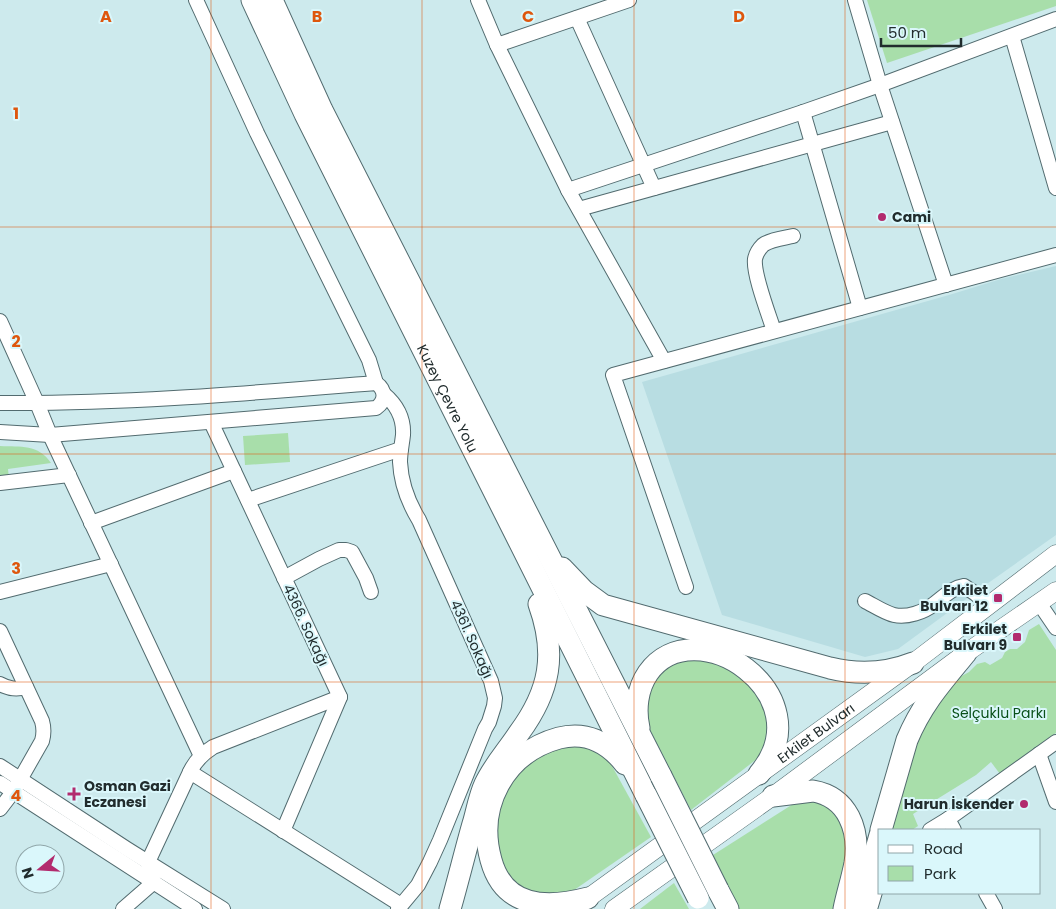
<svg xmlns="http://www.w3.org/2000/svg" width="1056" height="909" font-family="Poppins,sans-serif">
	<rect width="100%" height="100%" fill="#cdeaed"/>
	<!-- built -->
	<polygon fill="#b8dde2" points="1056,266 1056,535 984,586 898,649 865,657 722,615 642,382 949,295 1001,279"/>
	<!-- green -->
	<g fill="#a8deaa">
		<polygon points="867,0 1056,0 1056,6 887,63"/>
		<polygon points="288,433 290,462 245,465 243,436"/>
		<path d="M0,446c21,1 38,-2 51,17l-43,6 1,9 -9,1z"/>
		<polygon points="1039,624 1056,650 1056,733 1000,774 991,762 976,775 913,814 918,826 912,830 889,830 912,737 958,678 969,672 977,664 985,662 990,665 1002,658 1005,652 1010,649 1017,649 1025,642 1029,630"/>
		<polygon points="693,656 741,673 771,714 762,755 691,810 647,724 643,709 660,668"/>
		<polygon points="573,742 606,755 651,837 564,897 510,888 491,823 521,764"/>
		<polygon points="801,799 820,799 849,827 839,909 739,909 713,855"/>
		<polygon points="674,883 689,909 640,909"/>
	</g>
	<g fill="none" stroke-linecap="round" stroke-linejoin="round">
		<defs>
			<g id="minor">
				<polyline points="196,0 257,133 369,360 376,383"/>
				<polyline points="478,0 497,45 568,190 664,361"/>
				<polyline points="855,0 880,85 946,285"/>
				<polyline points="577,18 654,188"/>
				<polyline points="1012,36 1056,188"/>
				<polyline points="497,45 629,0"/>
				<polyline points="803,112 860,308"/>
				<polyline points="568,190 803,112 880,85 1056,19"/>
				<polyline points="579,209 892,122"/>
				<polyline points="0,321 37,403 50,435 201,756"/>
				<path d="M774,331c-5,-16 -21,-57 -19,-72 1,-5 5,-11 8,-14 8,-6 21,-7 30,-9"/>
				<path d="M384,394c13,11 20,24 19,41 -1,9 -3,18 -3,27 1,21 8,40 19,58l72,161 4,17 -1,8 -5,16 -4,7 -45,111 -10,22 -12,23 -20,24"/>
				<path d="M0,403c126,1 251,-10 376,-20 10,7 10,18 0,25l-326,27 -50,-3"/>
				<polyline points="211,422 340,697 283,831"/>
				<polyline points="0,483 69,475"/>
				<polyline points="248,500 401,449"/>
				<polyline points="91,523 234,471"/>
				<polyline points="284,578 319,559 339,550 346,550 352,552 366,578 371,592"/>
				<polyline points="686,587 613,375 1056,255"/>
				<polyline points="0,592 111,564"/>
				<path d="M865,601c8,4 20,12 29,14 13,3 30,-3 40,-11 10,-7 17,-16 30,-18l12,8 12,12"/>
				<polyline points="1039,603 1056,628"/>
				<path d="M0,631l42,90c2,7 2,13 0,20l-29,51 -13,17"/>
				<path d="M0,684c9,5 16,6 26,3"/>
				<polyline points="1039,754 1056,802"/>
				<polyline points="0,766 127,849 223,909"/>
				<polyline points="190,772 401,905"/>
				<polyline points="0,783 195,909"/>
				<polyline points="948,819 954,830"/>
				<polyline points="930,830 948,819 1056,742"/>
				<polyline points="986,893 995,909"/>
				<path d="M123,909l31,-27 -6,-20 42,-90c5,-11 12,-18 23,-25l127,-50"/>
				<polyline points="870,909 880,875"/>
			</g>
			<g id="major">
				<path id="s1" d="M577,906l336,-243 143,-109"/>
				<polyline points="614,909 773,796 966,653 1056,591"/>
			</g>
			<g id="highway">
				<path id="s2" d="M252,0l53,114 341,681"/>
				<polyline points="272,0 322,110 661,776"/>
				<path d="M562,568l22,23 19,14 227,63c29,7 55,6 83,-5"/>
				<path d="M639,728c-4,-18 -2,-39 9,-55 47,-66 178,22 111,101"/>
				<path d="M773,796l40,-5c35,6 47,39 42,72 -3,16 -8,31 -11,46"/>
				<path d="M881,830l26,-90c15,-36 35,-58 59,-87"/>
				<polyline points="718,890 728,909"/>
				<path d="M588,898c-42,11 -84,10 -97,-38 -15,-54 13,-107 68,-122 27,-7 49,4 66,26"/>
				<path d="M450,909c8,-28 15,-57 23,-85 4,-13 6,-27 12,-40 9,-19 23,-34 34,-51 31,-42 38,-79 20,-129"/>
				<polyline points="859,909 880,835"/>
			</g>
		</defs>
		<!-- minor casing -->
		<use href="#minor" stroke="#526b6f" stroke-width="16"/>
		<!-- major casing -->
		<use href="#major" stroke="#526b6f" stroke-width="19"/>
		<!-- highway casing -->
		<use href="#highway" stroke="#526b6f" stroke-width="23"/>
		<!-- minor -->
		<use href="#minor" stroke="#fff" stroke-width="14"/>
		<!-- major -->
		<use href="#major" stroke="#fff" stroke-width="18"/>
		<!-- highway -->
		<use href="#highway" stroke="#fff" stroke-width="21"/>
		<defs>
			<g id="highway-bridge">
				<polyline points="661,776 718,890"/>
				<polyline points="646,795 698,898"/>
			</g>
		</defs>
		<!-- highway-bridge casing -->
		<use href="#highway-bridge" stroke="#526b6f" stroke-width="23" stroke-linecap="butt"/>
		<!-- highway-bridge -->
		<use href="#highway-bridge" stroke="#fff" stroke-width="21"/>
	</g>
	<!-- grid -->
	<path fill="none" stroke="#de570e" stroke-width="1" stroke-opacity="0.55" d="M211,0v909M422,0v909M634,0v909M845,0v909M0,227h1056M0,454h1056M0,682h1056"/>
	<!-- markers -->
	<g fill="#b22b6e" stroke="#daf7fb" stroke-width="2">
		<circle cx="882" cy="217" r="5"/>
		<rect x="993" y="593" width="10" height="10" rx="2.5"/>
		<rect x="1012" y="632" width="10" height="10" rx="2.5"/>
		<path d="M71.5 786.5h5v5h5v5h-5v5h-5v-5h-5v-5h5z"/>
		<circle cx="1024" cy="804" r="5"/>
	</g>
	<g text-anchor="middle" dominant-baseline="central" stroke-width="4" stroke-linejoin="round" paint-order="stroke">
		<!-- poi labels -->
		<g font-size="14" font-weight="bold" fill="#212c2d" stroke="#daf7fb" text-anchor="end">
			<text x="892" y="217" text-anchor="start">Cami</text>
			<text x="988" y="590">Erkilet<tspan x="988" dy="16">Bulvarı 12</tspan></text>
			<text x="1007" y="629">Erkilet<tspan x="1007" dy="16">Bulvarı 9</tspan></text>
			<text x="84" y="786" text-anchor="start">Osman Gazi<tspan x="84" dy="16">Eczanesi</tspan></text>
			<text x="1014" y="804">Harun İskender</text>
		</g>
		<!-- street labels -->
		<g font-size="14" fill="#212c2d" stroke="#daf7fb">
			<text stroke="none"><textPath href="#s2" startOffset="444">Kuzey Çevre Yolu</textPath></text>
			<text transform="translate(306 625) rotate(65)">4366. Sokağı</text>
			<text transform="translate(472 639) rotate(66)">4361. Sokağı</text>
			<text stroke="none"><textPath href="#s1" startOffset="295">Erkilet Bulvarı</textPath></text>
		</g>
		<!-- park labels -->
		<g font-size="14" fill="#0a5119" stroke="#daf7fb">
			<text x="999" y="713">Selçuklu Parkı</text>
		</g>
	</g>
	<g font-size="16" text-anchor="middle" font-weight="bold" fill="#de570e" stroke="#daf7fb" stroke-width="4" stroke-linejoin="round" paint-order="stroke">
		<text x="106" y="22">A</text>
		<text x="317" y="22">B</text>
		<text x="528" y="22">C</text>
		<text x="739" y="22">D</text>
		<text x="16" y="119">1</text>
		<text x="16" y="347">2</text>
		<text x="16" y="574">3</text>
		<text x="16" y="801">4</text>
	</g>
	<!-- legend -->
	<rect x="878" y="829" width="162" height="65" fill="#daf7fb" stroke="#90a6a9"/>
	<rect x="888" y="845" width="25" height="8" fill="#ffffff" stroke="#90a6a9"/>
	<text x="924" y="854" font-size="15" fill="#212c2d">Road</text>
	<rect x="888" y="866" width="25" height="15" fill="#a8deaa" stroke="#90a6a9"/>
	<text x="924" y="879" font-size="15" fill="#212c2d">Park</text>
	<!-- north arrow -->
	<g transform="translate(40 869) rotate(252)"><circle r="24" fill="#daf7fb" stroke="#90a6a9"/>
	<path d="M0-4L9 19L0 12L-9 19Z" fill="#b22b6e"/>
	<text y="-8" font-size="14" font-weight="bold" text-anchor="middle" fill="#212c2d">N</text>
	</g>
	<!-- scale -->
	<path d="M881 38v8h80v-8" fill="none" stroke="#212c2d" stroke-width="2.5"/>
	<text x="888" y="38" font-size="15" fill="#212c2d" stroke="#daf7fb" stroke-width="4" paint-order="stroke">50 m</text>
</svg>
